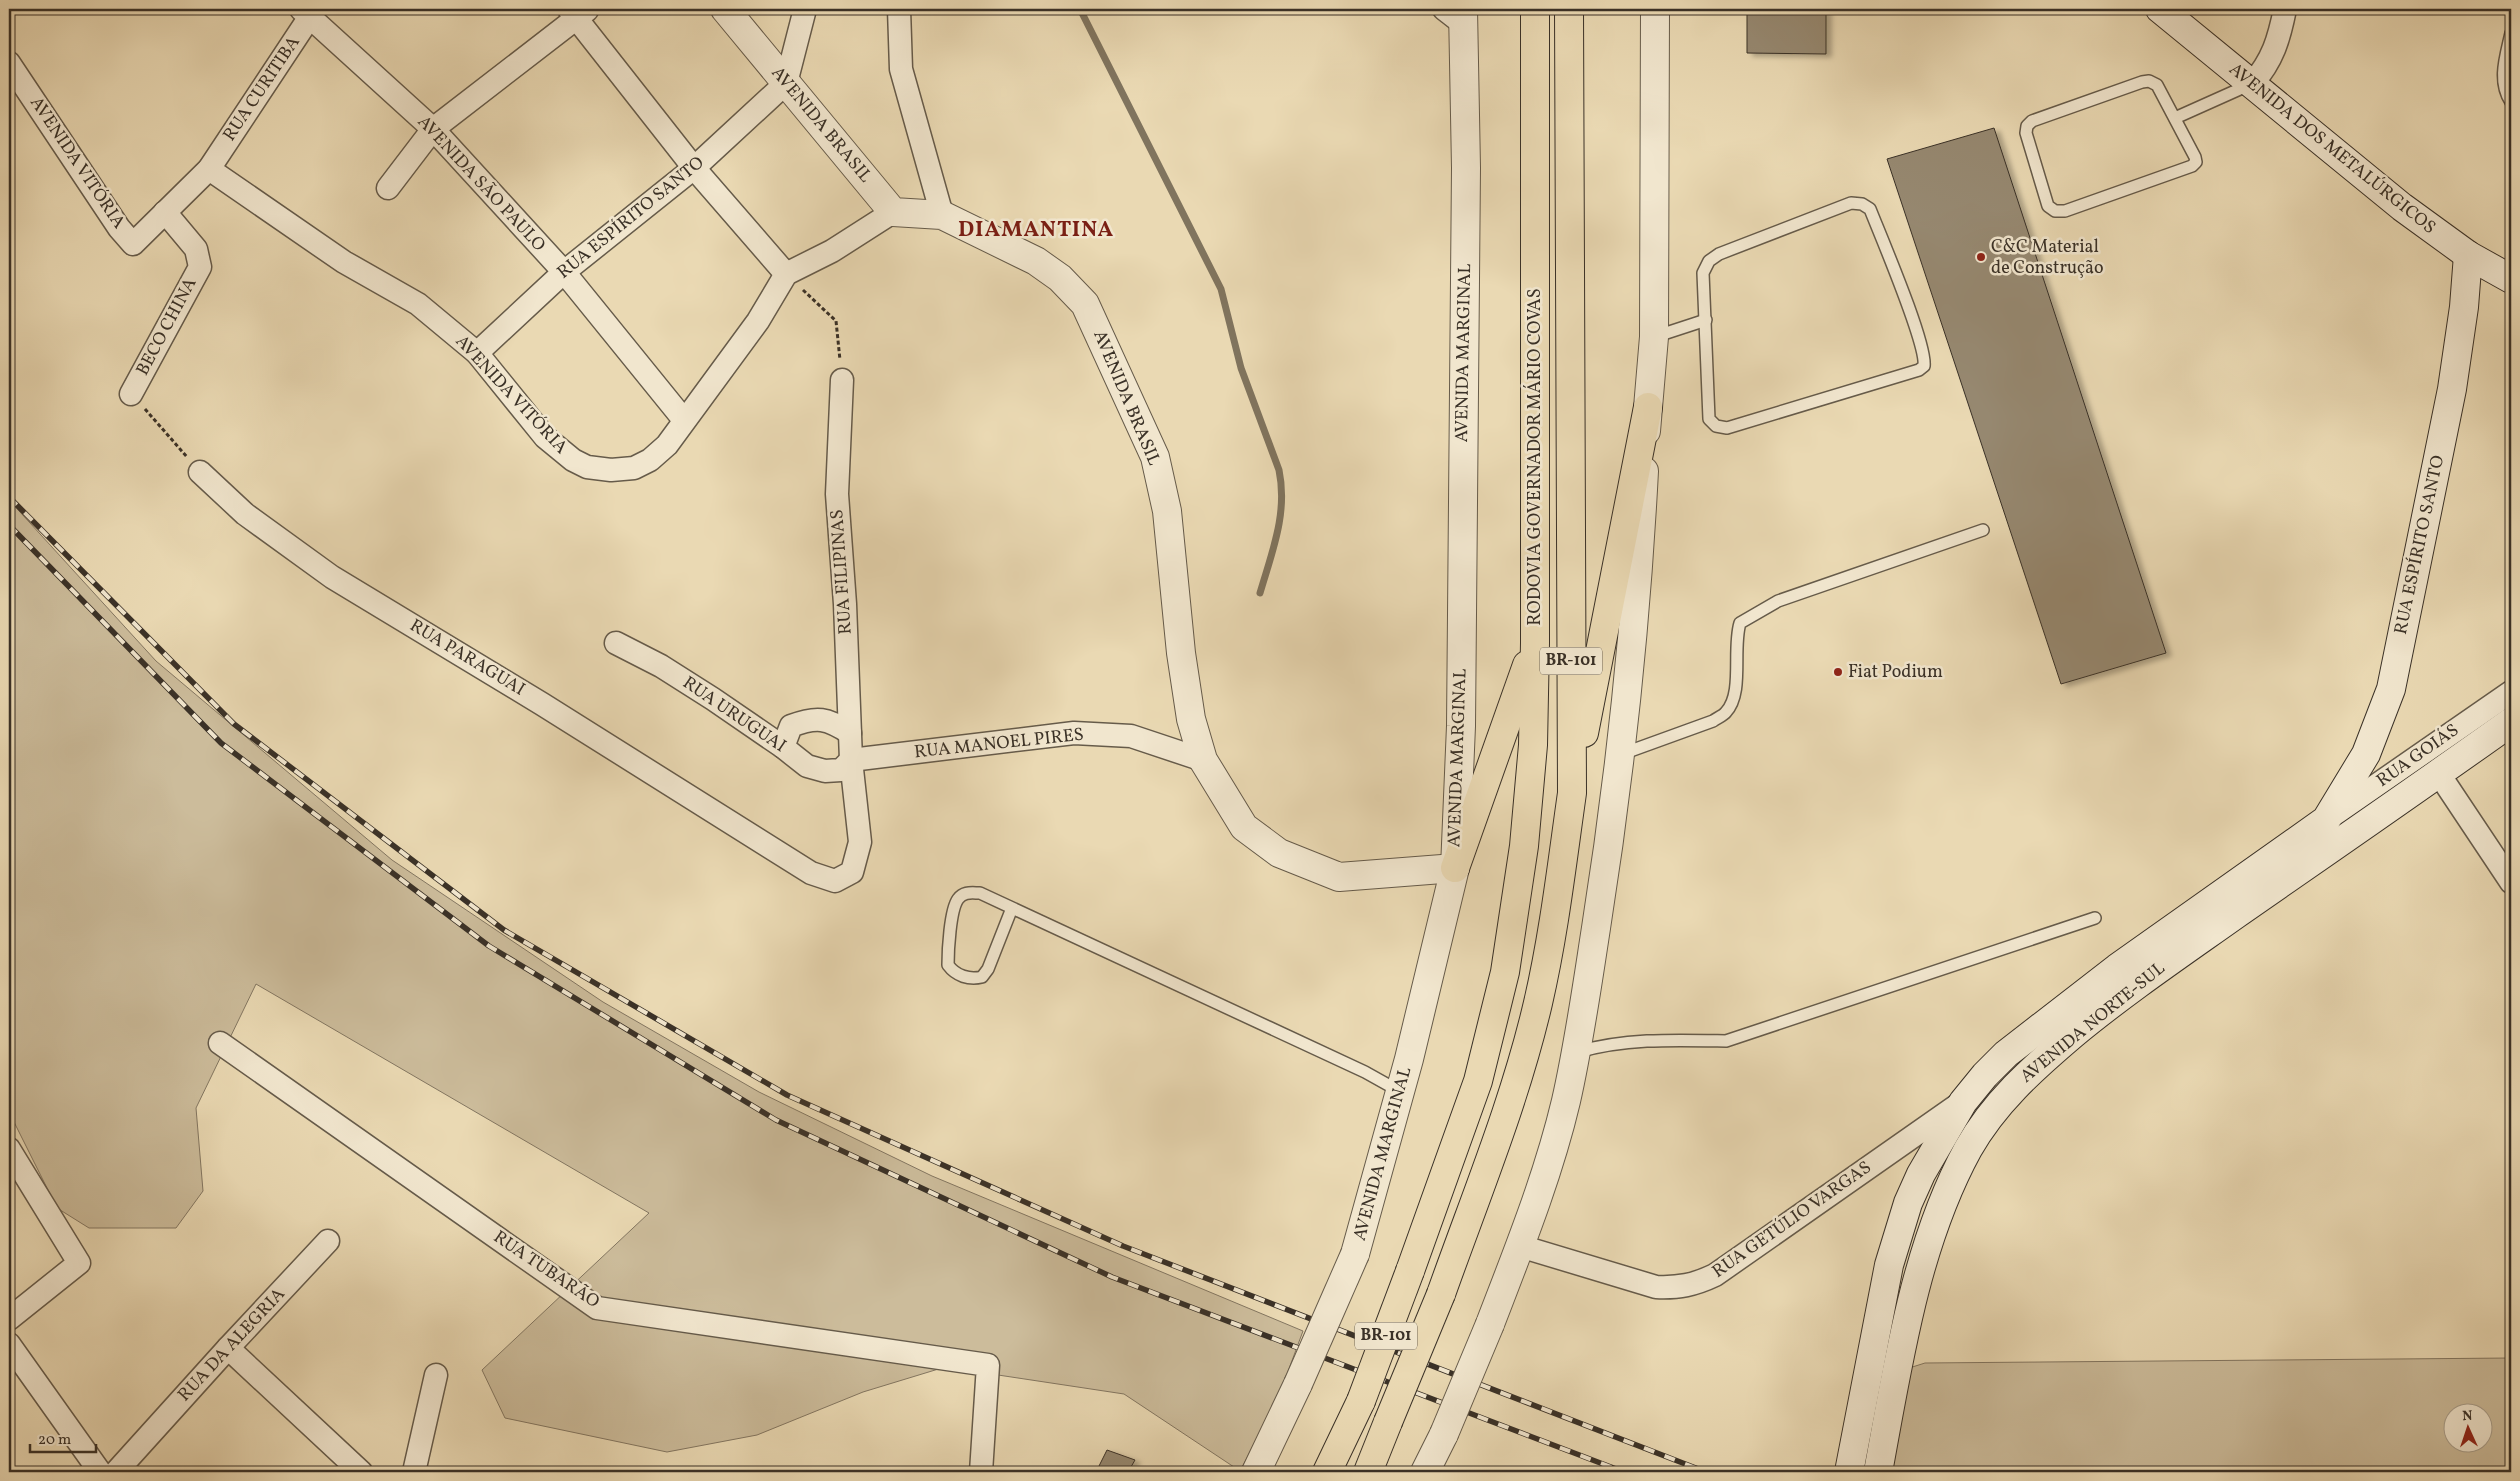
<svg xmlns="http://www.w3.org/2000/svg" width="2520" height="1481" font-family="Vollkorn,serif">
	<defs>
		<filter id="shadow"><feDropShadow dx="5.5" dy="3" stdDeviation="2.5" flood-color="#0004"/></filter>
	</defs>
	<rect width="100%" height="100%" fill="#ead9b3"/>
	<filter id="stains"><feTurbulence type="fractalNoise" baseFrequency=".004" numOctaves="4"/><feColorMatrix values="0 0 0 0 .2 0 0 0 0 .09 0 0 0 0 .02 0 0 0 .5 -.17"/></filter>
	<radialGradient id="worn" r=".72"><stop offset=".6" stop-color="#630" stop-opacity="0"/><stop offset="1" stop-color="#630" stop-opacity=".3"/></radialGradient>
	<!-- green -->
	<g fill="#ccbc9b" stroke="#837661" fill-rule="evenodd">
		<polygon points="9,500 156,661 392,860 603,1002 759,1092 932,1176 1303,1331 1277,1401 1240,1471 1124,1394 945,1367 863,1392 757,1435 667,1452 505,1418 482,1370 649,1213 256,984 196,1108 203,1191 176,1228 89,1228 57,1208 9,1112"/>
		<path d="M2511,1358v114h-623l18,-103 19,-6zM2452,1414h30v30h-30z"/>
	</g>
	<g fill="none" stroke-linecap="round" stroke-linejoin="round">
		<!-- stream -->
		<path stroke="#80745e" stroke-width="7" d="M1080,9l141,280 20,79 38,102c9,43 -7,82 -19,123"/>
	</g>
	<!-- building -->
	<g fill="#968870" stroke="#3a3127" filter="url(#shadow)">
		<polygon points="1747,9 1826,9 1826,54 1747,53"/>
		<polygon points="1994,128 2166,653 2061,684 1887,159"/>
		<polygon points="1107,1450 1135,1460 1128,1472 1096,1472"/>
	</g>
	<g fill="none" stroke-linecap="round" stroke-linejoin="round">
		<defs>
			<g id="service">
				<path d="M2511,33c-5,23 -14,48 0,69"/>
				<polygon points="2149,81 2157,85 2195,157 2196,162 2192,166 2065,211 2055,211 2048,206 2026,133 2027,126 2032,121 2142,82"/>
				<polyline points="2175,118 2251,84"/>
				<path d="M1851,203l11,1 8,5c11,28 57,135 54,157l-5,4 -192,58 -11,-2 -7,-7 -6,-146 6,-12 10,-7z"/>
				<polyline points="1654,337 1706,320"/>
				<path d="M1622,754l91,-33c4,-3 10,-5 13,-9 18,-19 6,-63 14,-89l38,-22 205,-71"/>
				<path d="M1012,908l-24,61 -6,8c-13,3 -26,-1 -34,-12 0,-14 2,-55 10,-66 6,-8 14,-6 22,-6l385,179 34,19"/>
				<path d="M1578,1052c48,-14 98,-12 148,-11l369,-123"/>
			</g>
			<g id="minor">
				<polyline points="301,9 433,129 564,272 684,420"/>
				<polyline points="569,9 694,168 786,274"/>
				<polyline points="899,9 901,69 942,215"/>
				<polyline points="1444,9 1462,23"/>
				<polyline points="9,63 119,228 133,244 209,169 315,9"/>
				<path d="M2252,84c21,-24 27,-45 33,-75"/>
				<polyline points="209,169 344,262 418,304 477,353 545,437 573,460 587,467 611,470 634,468 650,460 667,445 758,321 786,274 832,251 893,212"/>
				<polyline points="388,188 433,129 587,10"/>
				<polyline points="477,353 564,272 694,168 786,83 805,9"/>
				<polyline points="131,394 200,267 196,249 165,212"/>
				<polyline points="200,472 245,514 332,577 542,704 811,873 835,881 852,872 860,842 851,760 845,604 837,494 842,380"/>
				<polyline points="616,643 661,666 713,699 783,747 807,766 825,771 841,770 851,760 1074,733 1131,736 1203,760"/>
				<path d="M783,747l8,-21c26,-10 36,-8 59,7"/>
				<polyline points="2439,774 2511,882"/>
				<polyline points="2329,818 2511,692"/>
				<polyline points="220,1043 597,1308 988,1365 981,1472"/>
				<polyline points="9,1149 79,1263 9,1319"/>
				<path d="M1520,1246l136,41c23,1 38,-2 59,-12l247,-173"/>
				<polyline points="9,1344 100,1472"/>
				<polyline points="228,1348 361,1472"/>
				<polyline points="116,1472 228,1348 328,1241"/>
				<polyline points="414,1472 436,1375"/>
			</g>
			<g id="tertiary">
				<polyline points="725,9 893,212 942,215 1036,261 1060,278 1085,304 1155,457 1167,511 1181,653 1191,719 1203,760 1244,827 1279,853 1339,877 1455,868"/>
				<polyline points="1646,431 1654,337 1655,9"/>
				<polyline points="1355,1254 1409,1059 1455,868 1461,726 1466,168 1463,9"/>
				<path d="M1490,1324c28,-73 58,-147 76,-223 13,-57 21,-115 30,-173 24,-151 40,-303 48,-457"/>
				<polyline points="1256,1472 1298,1384"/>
				<polyline points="1425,1472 1444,1434"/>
			</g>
			<g id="secondary">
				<polyline points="2160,9 2402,207 2468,255 2511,279"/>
				<polyline points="1849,1472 1889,1265 1908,1203 1921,1174 1963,1102 1985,1075 2006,1054 2117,968 2326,820 2366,754 2391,689 2452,389 2464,307 2468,255"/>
				<path d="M1878,1472c20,-108 37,-226 90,-323 26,-46 64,-80 104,-114 52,-43 108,-81 163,-120 92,-64 185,-128 276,-193"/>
			</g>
			<g id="primary">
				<polyline points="1584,733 1648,407"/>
				<polyline points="1455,868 1527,665"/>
				<polyline points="1410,1271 1478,1081 1505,972 1524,846 1533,745 1535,643 1535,9"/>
				<path d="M1441,1294c34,-96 74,-192 97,-291 16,-69 24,-140 34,-210l-3,-784"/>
				<polyline points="1327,1472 1361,1401"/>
				<polyline points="1368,1472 1388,1422"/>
			</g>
		</defs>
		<!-- service casing -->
		<use href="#service" stroke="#665b4a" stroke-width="14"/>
		<!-- minor casing -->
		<use href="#minor" stroke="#665b4a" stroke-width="25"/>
		<!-- tertiary casing -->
		<use href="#tertiary" stroke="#665b4a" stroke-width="30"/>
		<!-- secondary casing -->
		<use href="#secondary" stroke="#3a3127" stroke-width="30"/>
		<!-- primary casing -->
		<use href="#primary" stroke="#3a3127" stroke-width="30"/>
		<!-- path -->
		<g stroke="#3a3127" stroke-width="3" stroke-dasharray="4 2.5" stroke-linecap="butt">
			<polyline points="803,290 836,321 840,360"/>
			<polyline points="145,409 187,457"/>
		</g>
		<!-- service -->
		<use href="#service" stroke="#f1e6ce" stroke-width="11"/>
		<!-- minor -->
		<use href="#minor" stroke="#f1e6ce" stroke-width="22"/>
		<!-- tertiary -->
		<use href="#tertiary" stroke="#f1e6ce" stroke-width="28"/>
		<!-- secondary -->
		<use href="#secondary" stroke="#f1e6ce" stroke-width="28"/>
		<!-- primary -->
		<use href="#primary" stroke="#ead9b3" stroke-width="28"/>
		<defs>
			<g id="rail">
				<polyline points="9,497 234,724 504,930 787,1095 1123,1246 1706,1472"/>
				<polyline points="9,525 221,743 489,946 776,1120 1112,1277 1624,1472"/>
			</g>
		</defs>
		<!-- rail casing -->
		<use href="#rail" stroke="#3a3127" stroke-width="5.5"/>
		<!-- rail -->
		<use href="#rail" stroke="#f1e6ce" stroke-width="4" stroke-dasharray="11" stroke-linecap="butt"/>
		<defs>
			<g id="tertiary-bridge">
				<polyline points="1298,1384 1355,1254"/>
				<polyline points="1444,1434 1490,1324"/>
			</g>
			<g id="primary-bridge">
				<polyline points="1361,1401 1410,1271"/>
				<polyline points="1388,1422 1441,1294"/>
			</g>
		</defs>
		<!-- tertiary-bridge casing -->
		<use href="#tertiary-bridge" stroke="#665b4a" stroke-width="30" stroke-linecap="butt"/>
		<!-- primary-bridge casing -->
		<use href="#primary-bridge" stroke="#3a3127" stroke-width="30" stroke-linecap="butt"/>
		<!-- tertiary-bridge -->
		<use href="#tertiary-bridge" stroke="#f1e6ce" stroke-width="28"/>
		<!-- primary-bridge -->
		<use href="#primary-bridge" stroke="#ead9b3" stroke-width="28"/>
	</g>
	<!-- markers -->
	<g fill="#8f2418" stroke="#f1e6ce" stroke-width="2">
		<circle cx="1981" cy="257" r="5"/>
		<circle cx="1838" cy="672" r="5"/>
	</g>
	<g text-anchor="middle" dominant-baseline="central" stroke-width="5" stroke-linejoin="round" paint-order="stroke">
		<!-- shield labels -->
		<g fill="#f1e6ce" stroke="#716759" stroke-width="1">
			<rect x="1540" y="647.5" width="62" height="27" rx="4"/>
			<rect x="1355" y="1322.5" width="62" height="27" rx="4"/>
		</g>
		<g font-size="16" font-weight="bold" fill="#3a3127">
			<text x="1571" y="661">BR-101</text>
			<text x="1386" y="1336">BR-101</text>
		</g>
		<!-- street labels -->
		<g font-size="18" fill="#3a3127" stroke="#f1e6ce">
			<text transform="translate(262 89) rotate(-56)">RUA CURITIBA</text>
			<text transform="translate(821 125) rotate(50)">AVENIDA BRASIL</text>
			<text transform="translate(2332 149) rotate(39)">AVENIDA DOS METALÚRGICOS</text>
			<text transform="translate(77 163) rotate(56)">AVENIDA VITÓRIA</text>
			<text transform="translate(481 184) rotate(47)">AVENIDA SÃO PAULO</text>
			<text transform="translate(631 218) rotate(-39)">RUA ESPÍRITO SANTO</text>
			<text transform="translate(167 327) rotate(-62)">BECO CHINA</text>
			<text transform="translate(1464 353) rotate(-89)">AVENIDA MARGINAL</text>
			<text transform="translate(511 395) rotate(47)">AVENIDA VITÓRIA</text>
			<text transform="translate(1126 398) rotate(67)">AVENIDA BRASIL</text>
			<text transform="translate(1535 457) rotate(-90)">RODOVIA GOVERNADOR MÁRIO COVAS</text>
			<text transform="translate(2420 545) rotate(-78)">RUA ESPÍRITO SANTO</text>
			<text transform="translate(842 572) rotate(-94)">RUA FILIPINAS</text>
			<text transform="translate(467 658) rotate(31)">RUA PARAGUAI</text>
			<text transform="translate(734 715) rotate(34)">RUA URUGUAI</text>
			<text transform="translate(999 744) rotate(-6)">RUA MANOEL PIRES</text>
			<text transform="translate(2418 756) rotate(-35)">RUA GOIÁS</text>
			<text transform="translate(1458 758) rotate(-88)">AVENIDA MARGINAL</text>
			<text transform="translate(2093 1023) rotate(-39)">AVENIDA NORTE-SUL</text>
			<text transform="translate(1383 1154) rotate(-75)">AVENIDA MARGINAL</text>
			<text transform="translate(1792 1220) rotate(-35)">RUA GETÚLIO VARGAS</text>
			<text transform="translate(546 1270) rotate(34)">RUA TUBARÃO</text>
			<text transform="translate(232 1345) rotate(-47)">RUA DA ALEGRIA</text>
		</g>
		<!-- poi labels -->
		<g font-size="18" fill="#3a3127" stroke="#f1e6ce" text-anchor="start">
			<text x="1991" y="247">C&amp;C Material<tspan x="1991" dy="21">de Construção</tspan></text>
			<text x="1848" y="672">Fiat Podium</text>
		</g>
		<!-- district labels -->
		<g font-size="22" font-weight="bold" letter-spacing="1" fill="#7a1f14" stroke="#f1e6ce">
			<text x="1036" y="230">DIAMANTINA</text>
		</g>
	</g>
	<!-- margin -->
	<rect width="2520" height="1481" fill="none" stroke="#ead9b3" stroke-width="30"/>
	<rect x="10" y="10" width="2500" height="1461" fill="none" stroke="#3a3127" stroke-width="2.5"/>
	<rect x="15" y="15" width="2490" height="1451" fill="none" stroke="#3a3127"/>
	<!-- north arrow -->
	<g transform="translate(2468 1428) rotate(357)"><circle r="24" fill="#f1e6ce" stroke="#a89e8b"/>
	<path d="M0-4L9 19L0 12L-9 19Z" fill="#8f2418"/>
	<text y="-8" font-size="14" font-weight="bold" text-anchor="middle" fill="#3a3127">N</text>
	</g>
	<!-- scale -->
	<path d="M30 1444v8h66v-8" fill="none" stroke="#3a3127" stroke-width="2.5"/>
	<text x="38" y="1444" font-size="15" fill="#3a3127" stroke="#f1e6ce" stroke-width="4" paint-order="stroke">20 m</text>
	<rect width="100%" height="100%" filter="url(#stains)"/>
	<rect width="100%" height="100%" fill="url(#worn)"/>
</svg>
